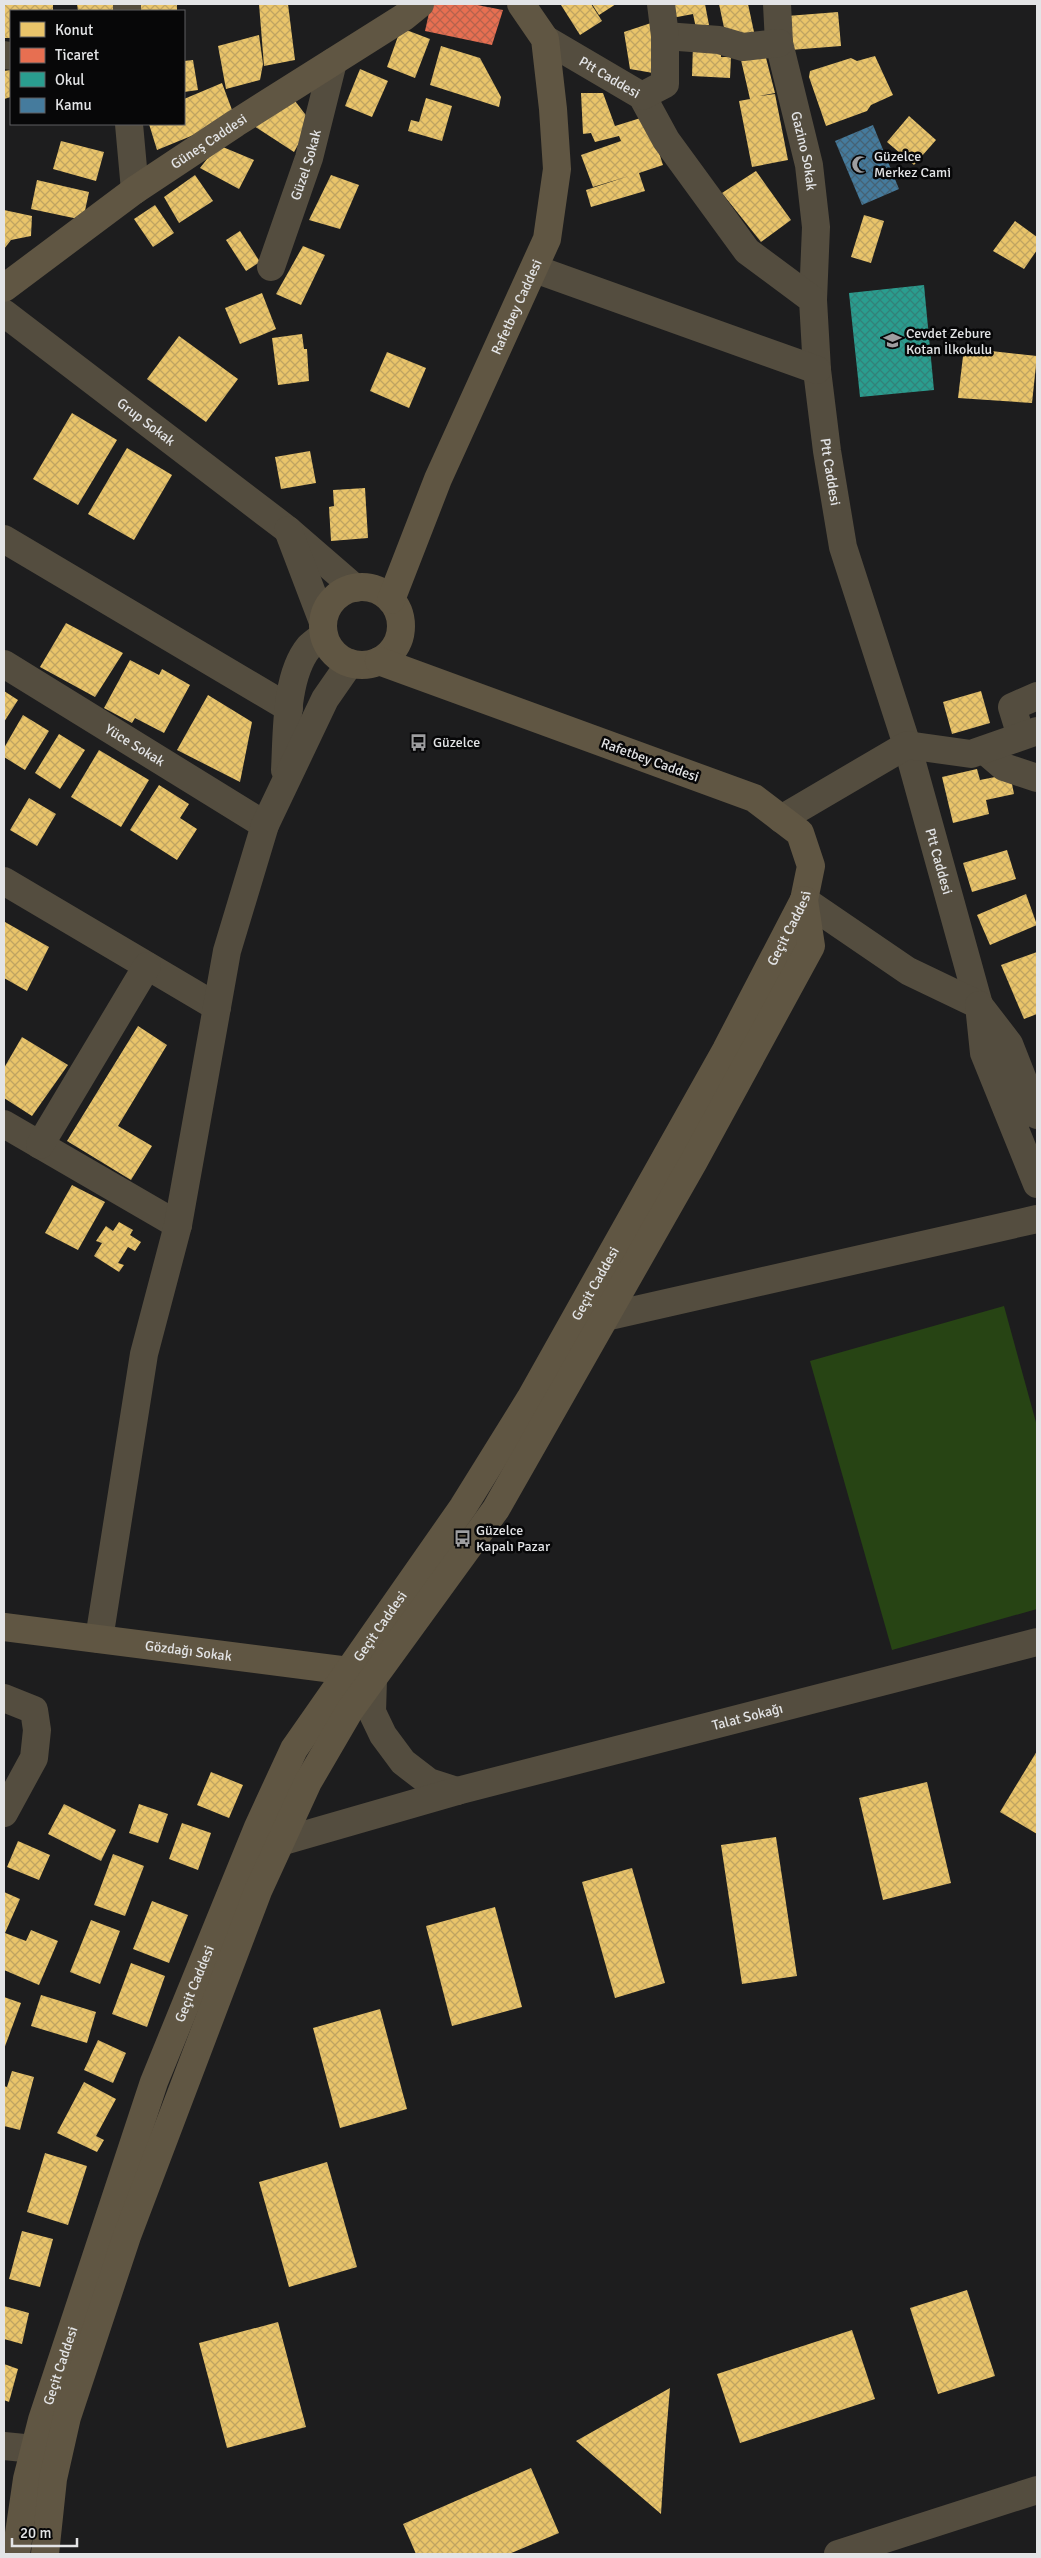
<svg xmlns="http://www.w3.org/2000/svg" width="1041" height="2558" font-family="Signika,sans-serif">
	<defs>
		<pattern id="homes-cross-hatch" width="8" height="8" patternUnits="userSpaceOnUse" patternTransform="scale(1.25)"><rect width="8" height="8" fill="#e9c46a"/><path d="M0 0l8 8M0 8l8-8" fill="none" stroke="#c0a461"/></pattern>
		<pattern id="shops-cross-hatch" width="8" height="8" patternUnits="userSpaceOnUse" patternTransform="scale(1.25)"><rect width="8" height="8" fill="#e76f51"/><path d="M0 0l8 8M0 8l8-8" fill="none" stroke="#b6624d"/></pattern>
		<pattern id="schools-cross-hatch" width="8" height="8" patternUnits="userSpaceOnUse" patternTransform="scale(1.25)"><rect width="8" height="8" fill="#2a9d8f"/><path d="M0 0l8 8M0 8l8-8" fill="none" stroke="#328279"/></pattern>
		<pattern id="public-cross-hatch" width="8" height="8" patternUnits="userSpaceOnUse" patternTransform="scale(1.25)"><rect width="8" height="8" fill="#457b9d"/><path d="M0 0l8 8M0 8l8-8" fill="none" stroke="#456275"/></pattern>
	</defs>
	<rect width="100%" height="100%" fill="#1d1d1e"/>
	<!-- green -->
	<polygon fill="#274414" points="1004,1306 1037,1426 1037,1609 892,1650 810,1361"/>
	<!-- homes -->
	<g fill="url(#homes-cross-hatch)">
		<polygon points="4,4 53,4 53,11 11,11 11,38 4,38"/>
		<polygon points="77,4 114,4 114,11 78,11"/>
		<rect x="135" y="4" width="42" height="7"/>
		<polygon points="259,4 288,4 295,60 264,66"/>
		<polygon points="563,4 591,4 602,21 580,35 561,5"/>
		<polygon points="592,4 616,4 599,15"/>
		<polygon points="675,4 705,4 709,25 696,28 693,14 672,18 670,5"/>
		<polygon points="719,4 748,4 754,32 726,37"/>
		<polygon points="838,12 841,46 790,50 787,16"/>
		<polygon points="657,21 659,74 630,69 624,32"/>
		<polygon points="401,28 430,39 415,78 387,67"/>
		<polygon points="259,35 263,64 260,80 226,89 218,46"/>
		<polygon points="693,44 721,45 721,57 731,57 730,78 692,76"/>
		<polygon points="441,46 480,58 501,97 499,107 430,85"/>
		<polygon points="765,54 775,93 759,96 775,94 788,160 752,167 739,101 750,99 741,60"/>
		<polygon points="875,56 893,95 871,105 867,111 826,126 809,77 810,71 851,58 857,61"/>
		<polygon points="193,60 198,90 184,92 184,61"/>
		<polygon points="360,69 388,81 372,117 345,106"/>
		<polygon points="11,70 11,97 4,99 4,71"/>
		<polygon points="222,83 235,118 157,150 149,124 184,124 184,99"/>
		<polygon points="581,93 603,93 615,126 647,116 663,165 639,173 645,191 591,207 586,190 629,176 593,187 581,155 621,141 619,136 595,142 591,133 583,134"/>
		<polygon points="292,97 311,122 294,152 248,122"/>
		<polygon points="426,98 452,106 442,141 408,131 411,120 419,122"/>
		<polygon points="909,116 936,140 914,165 887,142"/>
		<polygon points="61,141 104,152 96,181 53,169"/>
		<polygon points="218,145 254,160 239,189 200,168"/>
		<polygon points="756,171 791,220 761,242 722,193"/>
		<polygon points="195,175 213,201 179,223 164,197"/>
		<polygon points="331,175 359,185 340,229 309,220"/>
		<polygon points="37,180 89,192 83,220 31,209"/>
		<polygon points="155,205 174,233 153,247 134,219"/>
		<polygon points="4,210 32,216 31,236 11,240 4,249"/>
		<polygon points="864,215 884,221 871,263 851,257"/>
		<polygon points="1015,221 1037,237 1037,250 1024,269 993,251"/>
		<polygon points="240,231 260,262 246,271 226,240"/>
		<polygon points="303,246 325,255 301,305 276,294"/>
		<polygon points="262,293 276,329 240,344 225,308"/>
		<polygon points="302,334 304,349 307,349 309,381 278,385 272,338"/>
		<polygon points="179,336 238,379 206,422 147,379"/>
		<polygon points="964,348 1037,356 1032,403 958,398"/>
		<polygon points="387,352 426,368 409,408 370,391"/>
		<polygon points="72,413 117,440 78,505 33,479"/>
		<polygon points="127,448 172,475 134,540 88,514"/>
		<polygon points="310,451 316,483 281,489 275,457"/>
		<polygon points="365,488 368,538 331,541 329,507 334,506 333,490"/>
		<polygon points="66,623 123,653 95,697 40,667"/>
		<polygon points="130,660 159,675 162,669 190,685 164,733 135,718 132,723 104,708"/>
		<polygon points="4,691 18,700 4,722"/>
		<polygon points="981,691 990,723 952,734 943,702"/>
		<polygon points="208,695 252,722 240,782 177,750"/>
		<polygon points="23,715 49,731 25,770 4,757 4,748"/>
		<polygon points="59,734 85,750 60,789 35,773"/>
		<polygon points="99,750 149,780 121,827 71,797"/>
		<polygon points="977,769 980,780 1010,774 1014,794 986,800 989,814 953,823 942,777"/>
		<polygon points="159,785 189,804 180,818 197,829 177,860 130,830"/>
		<polygon points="29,798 56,814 37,846 10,830"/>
		<polygon points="1007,850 1016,879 972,892 963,863"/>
		<polygon points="1026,894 1037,925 990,945 977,915"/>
		<polygon points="5,922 49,947 27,991 4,978"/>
		<polygon points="1037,952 1037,1014 1024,1019 1001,965"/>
		<polygon points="138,1026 167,1045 118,1126 152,1146 131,1180 67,1141"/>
		<polygon points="22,1037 68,1065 32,1116 4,1098 4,1068"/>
		<polygon points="72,1185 105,1202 78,1250 45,1233"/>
		<polygon points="119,1222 133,1230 130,1235 141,1242 135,1251 128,1247 118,1263 124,1265 119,1272 94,1256 102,1243 96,1241 106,1226 113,1231"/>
		<polygon points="1037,1751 1037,1834 1000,1812"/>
		<polygon points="211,1772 243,1785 229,1818 197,1805"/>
		<polygon points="927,1782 951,1883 883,1900 859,1798"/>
		<polygon points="64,1804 116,1830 101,1861 48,1834"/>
		<polygon points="139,1804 168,1814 158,1843 129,1833"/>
		<polygon points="182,1823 211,1833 198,1870 169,1859"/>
		<polygon points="776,1837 797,1976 742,1984 721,1845"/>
		<polygon points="18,1841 50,1855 39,1880 7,1867"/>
		<polygon points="113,1854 144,1866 125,1916 94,1905"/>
		<polygon points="632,1868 665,1983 615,1998 582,1882"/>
		<polygon points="4,1892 20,1899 5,1933 26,1941 31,1930 58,1941 39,1985 4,1970"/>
		<polygon points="152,1901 188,1915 169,1963 133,1949"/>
		<polygon points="495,1907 522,2007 452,2026 426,1926"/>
		<polygon points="91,1920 120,1931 100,1984 70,1972"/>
		<polygon points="131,1963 165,1976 147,2027 112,2014"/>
		<polygon points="41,1995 96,2012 87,2043 31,2026"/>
		<polygon points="4,1997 21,2003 4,2049"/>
		<polygon points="380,2009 407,2109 340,2128 313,2028"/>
		<polygon points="98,2040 126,2053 113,2083 84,2070"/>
		<polygon points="12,2071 34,2077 20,2130 4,2126 4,2086 7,2087"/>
		<polygon points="84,2082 116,2099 96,2136 104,2140 97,2152 57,2133"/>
		<polygon points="45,2153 87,2166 68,2225 27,2212"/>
		<polygon points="327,2162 357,2267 289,2287 259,2182"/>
		<polygon points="22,2231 53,2239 40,2287 9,2279"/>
		<polygon points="967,2290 995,2376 938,2394 910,2308"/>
		<polygon points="4,2306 29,2313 22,2344 4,2339"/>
		<polygon points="278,2322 306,2427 227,2448 199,2343"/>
		<polygon points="852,2330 875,2399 740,2443 717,2374"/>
		<polygon points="4,2364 18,2369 9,2402 4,2400"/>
		<polygon points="670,2388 666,2436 661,2514 576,2441"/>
		<polygon points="531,2468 559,2533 509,2554 416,2554 403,2524"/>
	</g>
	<!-- shops -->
	<polygon fill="url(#shops-cross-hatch)" points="431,4 472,4 503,10 492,45 425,31"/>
	<!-- schools -->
	<polygon fill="url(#schools-cross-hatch)" points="924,285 934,390 860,397 849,293"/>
	<!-- public -->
	<polygon fill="url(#public-cross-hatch)" points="873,125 899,189 862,205 835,141"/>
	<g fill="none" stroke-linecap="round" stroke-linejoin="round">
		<!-- minor -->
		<g stroke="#544d3f" stroke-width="28">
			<path id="s1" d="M777,4l2,39 30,122 7,62 -3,73"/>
			<polyline points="127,11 127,4"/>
			<polyline points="665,36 719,40 743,47 779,43"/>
			<path id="s2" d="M545,39l97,57 24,44 81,111 66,49 4,70 10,81 16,96 64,198 72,260"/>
			<polyline points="4,55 11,56"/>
			<polyline points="642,96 665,84 665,36 661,4"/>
			<polyline points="129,124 135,190"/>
			<path id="s3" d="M271,267l38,-109 24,-96"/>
			<polyline points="535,269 817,370"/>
			<path id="s4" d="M4,313l284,217 67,58"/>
			<polyline points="288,530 323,622"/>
			<polyline points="4,539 289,708"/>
			<path id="s5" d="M4,664l261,161"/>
			<polyline points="1021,736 1012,707 1037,696"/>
			<polyline points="984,750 1004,767 1037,778"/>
			<path d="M285,770c2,-36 0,-94 24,-123 4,-4 10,-8 15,-12"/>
			<polyline points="781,819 907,745 971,754 1037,731"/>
			<polyline points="4,881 217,1007"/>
			<polyline points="804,900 908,971 979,1005"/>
			<polyline points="1037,1115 1009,1044 979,1005 984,1053 1037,1184"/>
			<polyline points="4,1124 178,1225"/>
			<polyline points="40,1145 147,966"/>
			<polyline points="605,1317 1037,1219"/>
			<polyline points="99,1639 144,1354 178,1225 227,951 265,825 325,699 350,663"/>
			<polyline points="373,1679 372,1712 383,1735 403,1762 429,1782 457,1791"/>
			<polyline points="4,1698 34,1710 37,1730 34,1758 4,1813"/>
			<path id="s6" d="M280,1842l177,-51 580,-149"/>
			<polyline points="4,2446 34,2449"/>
			<polyline points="838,2554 1037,2490"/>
		</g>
		<!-- major -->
		<g stroke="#605643" stroke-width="28">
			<path id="s7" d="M4,288l131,-98 101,-67 168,-106 16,-13"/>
			<circle cx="362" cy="626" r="39"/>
			<path id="s8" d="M391,600l47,-121 109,-240 10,-70 -4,-60 -8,-70 -24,-35"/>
			<path id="s9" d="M4,1627l345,44 16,5"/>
			<path id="s10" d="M16,2554l11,-75 15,-59 112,-338 104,-255 36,-78 169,-242 67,-108 196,-349 78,-150 7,-34 -11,-33 -46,-35 -375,-137"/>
			<polyline points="45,2554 53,2479 67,2417 127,2236 258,1891 308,1782 350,1710 496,1509 694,1161 811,946 804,900"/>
		</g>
	</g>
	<!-- icons -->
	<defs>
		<symbol id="mosque-bare" viewBox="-9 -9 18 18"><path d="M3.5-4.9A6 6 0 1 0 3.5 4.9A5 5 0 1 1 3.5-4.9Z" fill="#9e9ea0" stroke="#070708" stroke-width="2.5" paint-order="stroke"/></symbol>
		<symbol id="school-bare" viewBox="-9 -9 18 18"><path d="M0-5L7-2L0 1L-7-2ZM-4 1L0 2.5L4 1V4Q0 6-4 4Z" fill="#9e9ea0" stroke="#070708" stroke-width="2.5" paint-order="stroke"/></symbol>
		<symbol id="bus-bare" viewBox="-9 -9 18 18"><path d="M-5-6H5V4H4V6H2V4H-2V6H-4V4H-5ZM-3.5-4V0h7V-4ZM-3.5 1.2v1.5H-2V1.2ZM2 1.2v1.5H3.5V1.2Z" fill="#9e9ea0" stroke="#070708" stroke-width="2.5" paint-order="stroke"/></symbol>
	</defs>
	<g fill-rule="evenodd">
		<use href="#mosque-bare" x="848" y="152" width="25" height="25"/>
		<use href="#school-bare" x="880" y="328" width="25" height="25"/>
		<use href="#bus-bare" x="406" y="730" width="25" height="25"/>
		<use href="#bus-bare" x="450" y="1526" width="25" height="25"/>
	</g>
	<g text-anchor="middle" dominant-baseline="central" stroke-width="5" stroke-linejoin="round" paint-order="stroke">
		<!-- street labels -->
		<g font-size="14" fill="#e3e4e6" stroke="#070708">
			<text stroke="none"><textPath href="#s2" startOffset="75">Ptt Caddesi</textPath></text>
			<text stroke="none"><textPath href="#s7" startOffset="252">Güneş Caddesi</textPath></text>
			<text stroke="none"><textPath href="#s1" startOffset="150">Gazino Sokak</textPath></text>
			<text stroke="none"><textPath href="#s3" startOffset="108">Güzel Sokak</textPath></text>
			<text stroke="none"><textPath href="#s8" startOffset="319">Rafetbey Caddesi</textPath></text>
			<text stroke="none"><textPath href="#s4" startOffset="179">Grup Sokak</textPath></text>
			<text stroke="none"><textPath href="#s2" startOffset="555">Ptt Caddesi</textPath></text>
			<text stroke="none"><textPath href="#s5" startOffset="154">Yüce Sokak</textPath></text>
			<text transform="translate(650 760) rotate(20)">Rafetbey Caddesi</text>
			<text stroke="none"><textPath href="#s2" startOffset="960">Ptt Caddesi</textPath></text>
			<text stroke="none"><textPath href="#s10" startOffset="1814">Geçit Caddesi</textPath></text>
			<text stroke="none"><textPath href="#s10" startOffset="1409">Geçit Caddesi</textPath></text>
			<text stroke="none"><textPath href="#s10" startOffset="1004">Geçit Caddesi</textPath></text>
			<text stroke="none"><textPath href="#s9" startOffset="186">Gözdağı Sokak</textPath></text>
			<text stroke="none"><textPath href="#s6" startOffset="484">Talat Sokağı</textPath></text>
			<text stroke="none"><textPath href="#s10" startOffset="599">Geçit Caddesi</textPath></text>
			<text stroke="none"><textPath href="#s10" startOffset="194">Geçit Caddesi</textPath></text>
		</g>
		<!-- poi labels -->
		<g font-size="14" fill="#e3e4e6" stroke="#070708" text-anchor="start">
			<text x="874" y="156">Güzelce<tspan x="874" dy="16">Merkez Cami</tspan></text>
			<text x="906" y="333">Cevdet Zebure<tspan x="906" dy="16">Kotan İlkokulu</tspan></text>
			<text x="433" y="742">Güzelce</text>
			<text x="476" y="1530">Güzelce<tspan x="476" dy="16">Kapalı Pazar</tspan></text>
		</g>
	</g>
	<!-- border -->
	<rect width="1041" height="2558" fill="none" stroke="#e3e4e6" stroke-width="10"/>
	<!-- legend -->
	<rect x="10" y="10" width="175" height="115" fill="#070708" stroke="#5f5f61"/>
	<rect x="20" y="22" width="25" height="15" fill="#e9c46a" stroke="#5f5f61"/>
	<text x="55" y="35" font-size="15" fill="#e3e4e6">Konut</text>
	<rect x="20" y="48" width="25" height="15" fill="#e76f51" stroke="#5f5f61"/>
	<text x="55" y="60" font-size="15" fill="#e3e4e6">Ticaret</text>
	<rect x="20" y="72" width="25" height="15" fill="#2a9d8f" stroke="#5f5f61"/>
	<text x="55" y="85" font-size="15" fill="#e3e4e6">Okul</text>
	<rect x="20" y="98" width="25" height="15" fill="#457b9d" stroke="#5f5f61"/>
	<text x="55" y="110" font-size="15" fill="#e3e4e6">Kamu</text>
	<!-- scale -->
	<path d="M12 2538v8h65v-8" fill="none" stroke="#e3e4e6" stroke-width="2.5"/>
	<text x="20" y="2538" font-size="15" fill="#e3e4e6" stroke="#070708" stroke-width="4" paint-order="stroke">20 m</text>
</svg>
